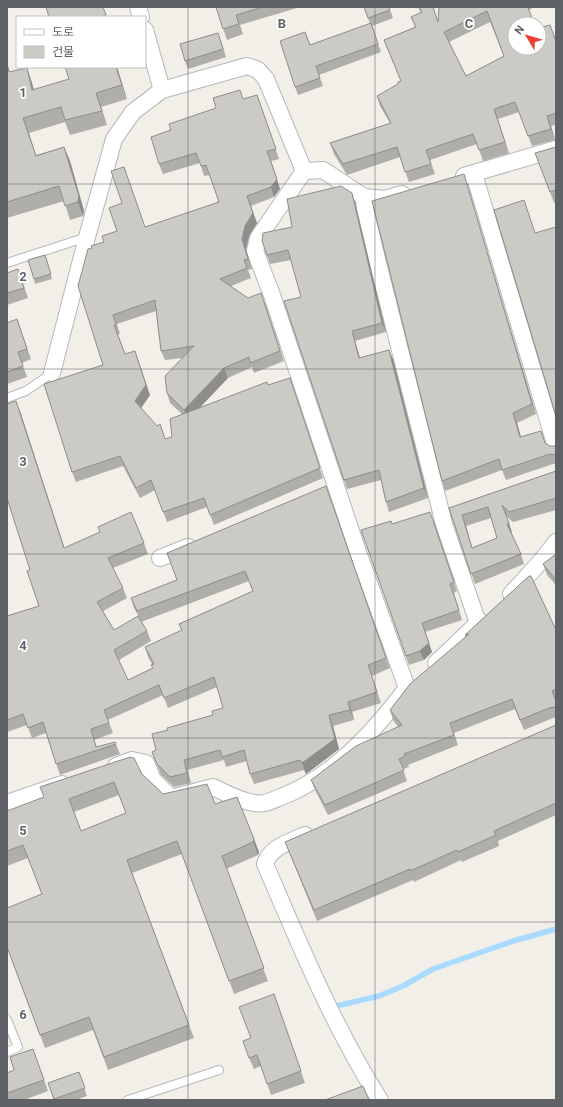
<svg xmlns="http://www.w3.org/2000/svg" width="563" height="1107" font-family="Roboto,'Noto Sans KR',sans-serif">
	<rect width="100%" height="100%" fill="#f1efe8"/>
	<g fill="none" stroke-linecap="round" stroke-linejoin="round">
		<!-- stream -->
		<polyline stroke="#aadaff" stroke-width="5.5" points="336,1006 379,996 403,986 433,969 513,941 556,929"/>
		<defs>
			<g id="service">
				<polyline points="7,263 87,237"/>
				<polyline points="7,398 26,391 52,373"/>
				<polyline points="7,1020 18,1047 7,1052"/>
				<polyline points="128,1100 219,1070"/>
			</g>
			<g id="minor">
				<polyline points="138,7 141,17"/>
				<polyline points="145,30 162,90"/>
				<polyline points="304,171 323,170 364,197 385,199 402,194"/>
				<polyline points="474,174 556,447"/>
				<polyline points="464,176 556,149"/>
				<polyline points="364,197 365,209 379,267 444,524 478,623"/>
				<polyline points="52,373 87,237 114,139 133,112 162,90 247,66 258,70 266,79 304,171 258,238 255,251 272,295 360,558 407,688"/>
				<polyline points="160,558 188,547"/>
				<polyline points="511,594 542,560 556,542"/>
				<polyline points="436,663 480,621"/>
				<path d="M116,766l16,-6 14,3 7,17 18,18 42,-11c13,6 36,19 51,16 6,-1 12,-4 17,-6 51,-20 89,-61 122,-104"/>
				<polyline points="7,803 62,784"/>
				<path d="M305,835c-15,7 -35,12 -40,29 35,81 68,162 115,236"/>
			</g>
		</defs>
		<!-- service casing -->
		<use href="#service" stroke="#b5b8bc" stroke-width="10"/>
		<!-- minor casing -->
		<use href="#minor" stroke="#b5b8bc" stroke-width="18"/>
		<!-- service -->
		<use href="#service" stroke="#fff" stroke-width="8"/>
		<!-- minor -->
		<use href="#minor" stroke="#fff" stroke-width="16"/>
	</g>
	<!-- wall -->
	<g fill="#afaea9" fill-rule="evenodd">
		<polygon points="216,7 296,7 297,8 240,25 243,34 227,40"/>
		<polygon points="364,7 389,7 393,18 372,26 381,52 319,75 323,86 298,95 295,87 310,45 370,24"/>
		<path d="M418,7h15l5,15 1,-15h95l-5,3 -14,14 40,15h1v86l-5,1 4,14 -23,6 -13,-34 -21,7 11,34 -26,8 -6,-17 -47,16 5,14 -26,8 -9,-25 -53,18 -13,-21 -4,-11 60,-20 -10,-17 -3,-10 21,-11 3,-4 -17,-41 31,-13 -4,-10 10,-4zM490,22l14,34 -38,20 -17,-34z"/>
		<polygon points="221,41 226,57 188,69 185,61"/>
		<polygon points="7,64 10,72 27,68 32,83 34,90 117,67 127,99 101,107 107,125 70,135 65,122 29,133 36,155 64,147 70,161 84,211 83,216 70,220 64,201 7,218"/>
		<path d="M257,95l22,64 -8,2 9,28 -6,8 -23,9 6,17 -8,13 -3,13 6,20 -4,1 3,8 -20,8 17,12 17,5 19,58 -30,12 -2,-6 -24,11 -28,29 68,-22 25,3 30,90 -109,47 -7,-18 -40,15 -12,-32 -15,8 -17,-32 -47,16 -4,-10 31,-107 -11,-117 12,-6 115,-40 -9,-27 -6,1 -4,-13 -37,11 -4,-10 12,-34 72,-31zM156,311l5,40 4,9 17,-2 -15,35 3,10 12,11 -10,23 -7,2 -24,-31 9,-13 -25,-41 -7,-20h2l-3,-10z"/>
		<polygon points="556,147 556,202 554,203 535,153"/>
		<polygon points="464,174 467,185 536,414 517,423 521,437 545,443 550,446 555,446 556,445 556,464 553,464 506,480 502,470 445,491 442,481"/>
		<polygon points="355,202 386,332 355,341 360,357 393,359 428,498 389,512 386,502 381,480 347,489 344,480 301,297 291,260 270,264 262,241 292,227"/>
		<polygon points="46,259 52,279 35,284 34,279"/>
		<polygon points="7,273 22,280 28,298 7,305"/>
		<polygon points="17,319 31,359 22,363 27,377 7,384 7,323"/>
		<path d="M20,411l44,137 80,-5 4,11 -35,14 10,20 4,10 -24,13 11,19 26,-11 -6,-11 -3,-10 45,-18 150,-94 64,182 -18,8 9,27 -29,9 2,8 -21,6 6,23 -33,25 -2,-4 -50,14 -4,-10 -3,-13 -21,6 -2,-7 -37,10 4,13 -17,4 -13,-12 -9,-23 4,-2 12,-20 45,-15 10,-7 -6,-21 -49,21 -5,-13 -55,25 5,13 -19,7 3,7 18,-5 5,12 -60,21 -14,-42 -14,5 -5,-13 -20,7v-116l32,-10 -9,-36zM249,581l4,10 -74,33 3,7 -37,16 3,10 4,7 1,4 -25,12 -9,-20 32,-19 -4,-10 -6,-9z"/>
		<path d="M556,471v39l-43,12 -7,-6 6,17 -1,1 10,20 3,10 -49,20 -26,-76zM491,518l6,20 -25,10 -6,-22z"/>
		<polygon points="434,521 457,591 454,593 462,620 425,632 432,652 424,660 409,665 361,530 392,524"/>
		<polygon points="556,554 556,585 547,575 543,564"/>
		<polygon points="529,576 556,630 556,718 553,718 524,730 515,709 454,733 458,745 408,765 409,767 403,769 407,781 328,815 315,790 311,780 398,727 393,720 390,710 465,637 465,635"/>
		<polygon points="556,725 556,815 498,841 499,846 462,862 461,860 414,882 413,880 317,921 285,842"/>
		<path d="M142,774l21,20 52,10 22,-7 22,55 -1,3 -32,14 42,112 -34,13 -52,-140 -50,19 62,165 -86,32 -15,-40 -48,18 -38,-101 35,-52 -14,-37 -21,8v-55zM119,795l7,18 -45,18 -7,-19z"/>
		<polygon points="274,994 305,1083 271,1095 261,1066 254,1069 249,1058 251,1038"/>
		<polygon points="33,1049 48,1091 24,1100 7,1100 7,1073 14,1070"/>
		<polygon points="79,1072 87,1096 76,1100 54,1100 48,1083"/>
	</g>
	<!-- shaded-wall -->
	<g fill="#8f8d8a">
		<polygon points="116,67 117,67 127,99 122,85"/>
		<polygon points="27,68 32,83 37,104 32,90"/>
		<polygon points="96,93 101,107 107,125 102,111"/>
		<polygon points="547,116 551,126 555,140 551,129"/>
		<polygon points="64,147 70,161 84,211 83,216 78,202"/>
		<polygon points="271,161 280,189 274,197 271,187"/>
		<polygon points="464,174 467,185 536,414 532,404"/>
		<polygon points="352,193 355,202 386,332 382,323"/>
		<polygon points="247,196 257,223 249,236 246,249 252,269 242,239"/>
		<polygon points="352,331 355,341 362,367 359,358"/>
		<polygon points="389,350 393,359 428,498 424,488"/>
		<polygon points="135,351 150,395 139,411 135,401"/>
		<polygon points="224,368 228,378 188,420 184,410"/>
		<polygon points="16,401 20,411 68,559 64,548"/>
		<polygon points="513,413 517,423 524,448 520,437"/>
		<polygon points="462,515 466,526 475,558 472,548"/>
		<polygon points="509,523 512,533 511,535 507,524"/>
		<polygon points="422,623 432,652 424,660 420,651"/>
		<polygon points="348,702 352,712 354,720 350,710"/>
		<polygon points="329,715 333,726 339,749 306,774 302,763"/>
		<polygon points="184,760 187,770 191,783 187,773"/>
		<polygon points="254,839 259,852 258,855 253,842"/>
	</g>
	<!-- building -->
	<g fill="#cccac5" stroke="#8f8d8a" fill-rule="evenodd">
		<polygon points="46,7 103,7 106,15 102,17 49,17"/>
		<polygon points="216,7 263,7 236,15 239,24 223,29"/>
		<polygon points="364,7 389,7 390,10 368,18"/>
		<path d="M419,7h14l5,15 1,-15h89l6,17h-19v24h24v-20l11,-3 5,14h1v74l-9,3 4,13 -23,7 -13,-34 -21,7 11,33 -26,8 -6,-16 -47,16 5,14 -26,8 -8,-25 -54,17 -13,-21 61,-20 -14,-27 21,-12v-2l3,-1 -17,-41 32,-13 -5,-10 11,-5zM487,11l17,45 -38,20 -22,-44z"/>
		<polygon points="371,23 378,44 316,66 320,78 295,87 280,41 305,32 310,45"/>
		<polygon points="218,33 223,49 185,61 180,44"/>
		<polygon points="7,64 9,72 27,68 32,90 69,79 65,67 116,67 122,85 96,93 102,111 65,120 61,107 23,118 36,156 64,147 79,196 78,202 65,206 59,186 7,202"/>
		<polygon points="240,90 243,99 257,95 276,149 267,151 277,179 271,187 247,196 253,213 245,226 242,239 248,259 244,260 247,268 220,279 248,298 261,293 280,351 250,363 249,357 224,368 184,410 167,393 165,376 194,346 161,351 155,300 113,315 116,324 114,325 125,354 135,351 146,385 135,401 157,426 160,424 165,439 172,437 170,419 267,382 268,385 290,378 320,468 210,515 204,498 163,512 151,480 136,488 120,456 72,472 44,384 103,365 78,286 88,249 92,248 91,246 104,242 102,236 117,231 109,208 122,203 111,171 124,167 145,227 219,202 206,165 201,166 196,153 159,164 151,137 171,130 169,124 216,108 213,98"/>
		<polygon points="556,147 556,190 550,192 535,153"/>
		<polygon points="464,174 532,404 513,413 520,437 541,431 545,443 550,446 555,446 556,445 556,455 550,454 502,470 499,459 442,481 372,201"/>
		<polygon points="341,186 352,193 382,323 352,331 359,358 389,350 424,488 386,502 379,470 344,480 284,301 301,297 288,250 267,255 262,241 263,233 292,227 287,199"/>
		<polygon points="524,200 535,233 556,227 556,416 494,210"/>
		<polygon points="45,255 51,274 34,279 28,260"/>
		<polygon points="18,269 24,288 7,293 7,273"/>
		<polygon points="17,319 27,349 18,352 23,366 7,372 7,323"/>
		<polygon points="16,401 64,548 100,532 98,527 131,512 144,543 108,558 123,588 97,602 114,630 138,616 147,631 114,650 128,680 153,668 151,665 154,664 145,647 182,630 179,624 253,591 245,571 137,611 131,598 177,580 167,553 326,486 386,658 368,665 377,692 348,702 350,710 329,715 335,739 302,763 300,760 250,774 244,750 222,757 220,750 184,760 187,773 170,777 157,764 152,752 156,750 152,734 168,730 167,728 213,715 212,711 223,708 214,677 164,698 159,685 104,710 109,723 91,729 96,747 115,742 116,744 56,764 43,722 28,728 23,714 7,720 7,616 39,606 27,571 30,570 7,498 7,404"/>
		<path d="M556,471v27l-47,14 -7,-7 7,18 -2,1 14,30 -50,20 -22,-66zM488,507l9,31 -25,10 -10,-33z"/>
		<polygon points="430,512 454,582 450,584 459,610 422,623 429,643 420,651 406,656 361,530 391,521 392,524"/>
		<polygon points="556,554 556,580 543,564"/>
		<polygon points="529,576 531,576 556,630 556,689 552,691 556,701 556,709 554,707 549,708 520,720 512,699 450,723 454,735 404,754 405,756 399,759 404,770 325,805 311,780 356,746 402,725 390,710 410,684 469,634 465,635"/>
		<polygon points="556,725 556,803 494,831 496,835 458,852 457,850 410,871 410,869 314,910 285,842"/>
		<path d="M130,757l4,1 8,16 21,20 44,-10 8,20 22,-7 17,42 -1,3 -31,14 42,112 -35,13 -52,-140 -50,19 62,165 -85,32 -15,-40 -49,18 -33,-88v-39l35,-14 -19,-49 -16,6v-40l37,-14 -4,-10zM114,782l12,31 -45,18 -12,-32z"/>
		<polygon points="274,994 301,1071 267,1084 257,1055 249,1058 243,1041 251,1038 239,1007"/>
		<polygon points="33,1049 44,1080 7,1093 7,1073 14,1070 10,1057"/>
		<polygon points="79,1072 85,1088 54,1099 48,1083"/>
		<polygon points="363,1086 369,1100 325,1100"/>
	</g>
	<!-- grid -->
	<path fill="none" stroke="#5f6368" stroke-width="1" stroke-opacity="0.55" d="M188,7v1093M375,7v1093M7,184h549M7,369h549M7,554h549M7,738h549M7,922h549"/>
	<g font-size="13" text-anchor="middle" font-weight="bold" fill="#5f6368" stroke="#fff" stroke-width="3.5" stroke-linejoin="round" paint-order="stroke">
		<text x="282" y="28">B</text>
		<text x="469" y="28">C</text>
		<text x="23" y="97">1</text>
		<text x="23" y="281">2</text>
		<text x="23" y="466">3</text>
		<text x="23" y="650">4</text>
		<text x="23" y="835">5</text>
		<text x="23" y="1019">6</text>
	</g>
	<!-- border -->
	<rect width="563" height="1107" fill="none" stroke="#5f6368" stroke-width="16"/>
	<!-- legend -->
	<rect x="16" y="16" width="130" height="52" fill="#ffffff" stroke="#bfc1c3"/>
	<rect x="24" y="29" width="20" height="6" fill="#ffffff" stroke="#bfc1c3"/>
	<text x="52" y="36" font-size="12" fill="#5f6368">도로</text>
	<rect x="24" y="46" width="20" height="12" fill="#cccac5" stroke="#bfc1c3"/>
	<text x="52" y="56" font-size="12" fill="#5f6368">건물</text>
	<!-- north arrow -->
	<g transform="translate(527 36) rotate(308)"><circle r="19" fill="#ffffff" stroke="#bfc1c3"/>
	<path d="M0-3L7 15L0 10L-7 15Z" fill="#ea4335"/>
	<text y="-6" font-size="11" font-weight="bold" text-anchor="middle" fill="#5f6368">N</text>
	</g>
</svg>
